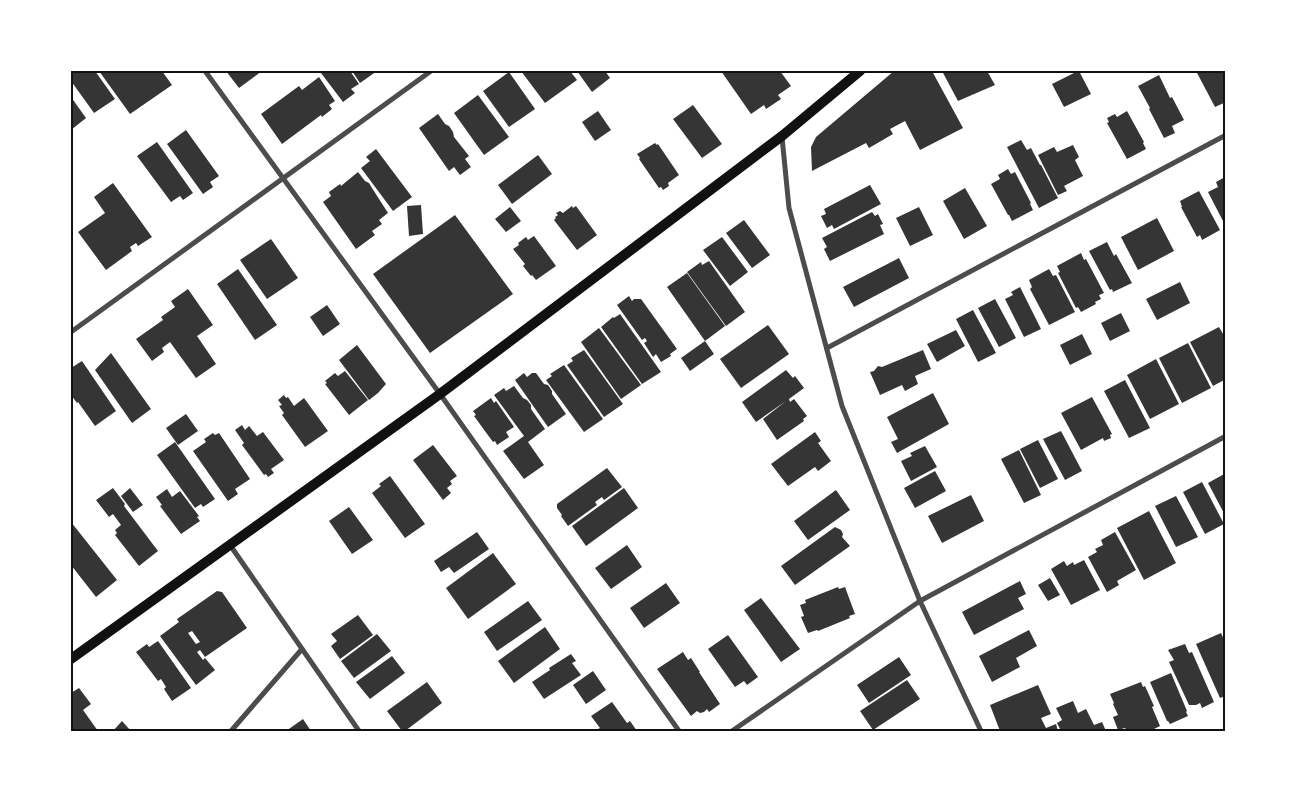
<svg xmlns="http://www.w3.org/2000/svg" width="1297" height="802" font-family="'IBM Plex Sans',sans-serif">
	<rect width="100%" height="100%" fill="#fff"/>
	<!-- building -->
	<g fill="#353535" fill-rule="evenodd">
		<polygon points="71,71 95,71 115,99 94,113 71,81"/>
		<polygon points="99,71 162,71 172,85 130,114"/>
		<polygon points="226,71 262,71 239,88"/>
		<polygon points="324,71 350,71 359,84 351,89 355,93 343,102 321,73"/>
		<polygon points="352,71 377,71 360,83"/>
		<polygon points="521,71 570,71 577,80 545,103"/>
		<polygon points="577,71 605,71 610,78 592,92"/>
		<polygon points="721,71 780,71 791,86 778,95 781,99 766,109 764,105 751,114"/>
		<polygon points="894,71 932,71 963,128 920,150 905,121 890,129 893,134 869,148 866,143 812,171 811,147 816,137"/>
		<polygon points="942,71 987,71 995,85 958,101"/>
		<polygon points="1078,71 1079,71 1091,94 1064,107 1052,84"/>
		<polygon points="1196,71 1223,71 1226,76 1226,102 1215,107"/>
		<polygon points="509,72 535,109 509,127 483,91"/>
		<polygon points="1159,75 1170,98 1172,97 1184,120 1172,126 1175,133 1164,138 1149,109 1150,108 1138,86"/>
		<polygon points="319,77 335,101 329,105 332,109 322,117 321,115 282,144 261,114 299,86 302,90"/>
		<polygon points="478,95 509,137 484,155 454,113"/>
		<polygon points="71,97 86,118 71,130"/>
		<polygon points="693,105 722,144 702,158 673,119"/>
		<polygon points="598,111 611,130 595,141 582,122"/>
		<polygon points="1127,111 1144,142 1143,143 1146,149 1127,159 1107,123 1109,122 1107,118 1115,114 1117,117"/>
		<polygon points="438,114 445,124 449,126 453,132 454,137 469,156 465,159 471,167 460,175 454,167 449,171 419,128"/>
		<polygon points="186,130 219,176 210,182 213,187 203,194 167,144"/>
		<polygon points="1021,140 1027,150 1031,148 1040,165 1041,165 1058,198 1039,208 1007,147"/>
		<polygon points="157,142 193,193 183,200 180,196 171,202 137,156"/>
		<polygon points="655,143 657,145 658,144 679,175 668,183 669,186 663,190 661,187 659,188 639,159 640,158 637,154"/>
		<polygon points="1073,145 1079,157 1075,160 1083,176 1064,186 1067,191 1058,195 1038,155 1054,147 1057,152"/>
		<polygon points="376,149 412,197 393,211 361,168 370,161 366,157"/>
		<polygon points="538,155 552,174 512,204 498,185"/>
		<polygon points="1008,169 1011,174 1015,172 1031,203 1030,204 1033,210 1012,221 1009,215 1008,215 991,184 1000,179 998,175"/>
		<polygon points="358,172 365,181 369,183 372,188 388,213 379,220 382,224 372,231 375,235 356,249 323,202 331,196 329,192 340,184 341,186"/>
		<polygon points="1225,177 1226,179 1226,222 1224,223 1208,192 1218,187 1216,182"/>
		<polygon points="113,183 152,237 138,246 136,243 130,247 132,251 106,270 78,232 105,213 94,197"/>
		<polygon points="870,185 881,204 834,229 832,225 827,228 821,216 826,214 824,209"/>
		<polygon points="965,188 987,226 964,239 943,201"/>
		<polygon points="1199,191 1220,230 1202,240 1200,235 1197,237 1181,207 1182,207 1180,201"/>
		<polygon points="421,205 423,234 409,236 407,206"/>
		<polygon points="572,206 573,208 576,206 597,235 577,250 554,220 556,218 555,217 558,215 556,213 560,211 563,213"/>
		<polygon points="510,207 521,221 506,232 495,219"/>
		<polygon points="919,207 933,235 910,246 896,218"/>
		<polygon points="872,212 875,216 878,214 883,224 880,225 884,234 830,261 824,249 827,247 822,238"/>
		<polygon points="455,215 513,294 430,353 373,274"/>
		<polygon points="1157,218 1174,251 1138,270 1121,237"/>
		<polygon points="744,220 770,255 752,268 726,233"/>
		<polygon points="534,236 556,266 536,280 532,275 531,276 523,266 525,264 513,249 519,245 518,243 526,237 528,240"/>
		<polygon points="722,237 748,272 730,286 703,250"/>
		<polygon points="271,239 298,278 267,299 240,260"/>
		<polygon points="1107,242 1114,256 1116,254 1132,283 1113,292 1112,289 1110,290 1089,251"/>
		<polygon points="1081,253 1084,260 1086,259 1104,293 1099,295 1101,299 1095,302 1096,304 1081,312 1078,307 1076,308 1058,273 1060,272 1057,266"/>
		<polygon points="899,258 909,278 854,307 843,287"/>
		<polygon points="709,261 745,312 726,326 687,272 701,262 702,265"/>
		<polygon points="238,269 277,325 255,340 217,284"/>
		<polygon points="1049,269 1053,276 1056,275 1075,312 1049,325 1030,289 1032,287 1029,280"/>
		<polygon points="687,273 725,326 705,341 667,287"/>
		<polygon points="1180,282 1190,303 1157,320 1146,299"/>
		<polygon points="1020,287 1041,329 1024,337 1005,299 1013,295 1011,292"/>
		<polygon points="188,289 213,325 197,336 216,364 196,378 170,342 162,348 164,352 152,361 136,339 163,320 161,317 175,307 171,301"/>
		<polygon points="629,296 632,301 634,299 641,299 677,349 670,354 671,356 661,362 656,354 653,357 644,343 647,341 645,338 642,340 617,305"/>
		<polygon points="995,299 1016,338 999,347 978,308"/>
		<polygon points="327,305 340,324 323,336 310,317"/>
		<polygon points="973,310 996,353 978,362 956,319"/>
		<polygon points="1121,313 1130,331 1110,341 1101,323"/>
		<polygon points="620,314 661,372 642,384 601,327 613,317 614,318"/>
		<polygon points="768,325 789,354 741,388 720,359"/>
		<polygon points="1219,327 1226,339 1226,379 1213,386 1190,342"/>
		<polygon points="599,328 641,385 621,399 581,342"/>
		<polygon points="956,330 965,346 937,362 927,344"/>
		<polygon points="1082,334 1092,354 1070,365 1060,345"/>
		<polygon points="705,341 714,354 690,371 681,358"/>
		<polygon points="1188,343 1211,388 1182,403 1159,358"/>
		<polygon points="357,345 386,384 378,393 369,400 339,360"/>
		<polygon points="584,350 623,404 604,417 567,365 573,361 571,358"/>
		<polygon points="923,350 931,369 915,376 918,384 905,391 902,385 880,395 870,372 874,371 878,366 882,367"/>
		<polygon points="111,353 151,409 132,423 95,370"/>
		<polygon points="1156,359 1179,404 1150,419 1127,375"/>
		<polygon points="82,361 116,411 95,426 78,402 77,403 71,395 71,368"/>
		<polygon points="564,365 603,419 584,432 546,380 552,376 550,374"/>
		<polygon points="786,370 793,378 795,376 804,388 789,399 790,402 794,399 807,416 803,419 804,421 777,440 763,419 786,401 756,422 742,402"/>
		<polygon points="345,371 368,400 349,415 325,384 327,383 325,381 335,373 338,376"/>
		<polygon points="524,373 527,377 532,373 536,373 544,384 548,385 552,391 552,394 566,414 548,427 515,380"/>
		<polygon points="1125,380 1150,428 1129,438 1104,391"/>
		<polygon points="514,386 523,398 527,400 531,405 531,409 545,429 528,442 544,465 524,479 503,451 524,436 494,395 504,388 506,391"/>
		<polygon points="933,393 949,424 897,453 891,442 898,439 887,417"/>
		<polygon points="284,395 286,398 288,397 294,406 304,398 328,431 305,447 282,415 284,413 279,406 282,405 278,400"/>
		<polygon points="1092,397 1112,434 1110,435 1111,438 1104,441 1103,438 1081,450 1061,413"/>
		<polygon points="491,398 494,403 496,401 514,427 506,432 509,437 497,445 495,441 493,442 474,416 476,415 473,411"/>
		<polygon points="186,414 198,431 178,445 166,428"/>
		<polygon points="242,425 245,430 249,426 257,436 263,432 284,460 271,469 274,473 268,477 266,474 264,475 242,445 244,443 235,430"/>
		<polygon points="1061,431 1082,471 1065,480 1043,439"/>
		<polygon points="815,432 821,441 818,443 831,461 818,471 815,467 788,486 771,464"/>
		<polygon points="213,433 215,435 219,433 250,479 235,489 238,494 228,501 193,451 206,442 204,439"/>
		<polygon points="1038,440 1058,479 1040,488 1020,449"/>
		<polygon points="175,442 215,499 203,507 201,504 195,508 157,455"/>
		<polygon points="433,445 457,476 450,481 452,484 447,488 451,493 443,500 413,460"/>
		<polygon points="925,446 937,467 911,481 901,461 912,456 910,453"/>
		<polygon points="1019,450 1041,495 1024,503 1001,459"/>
		<polygon points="607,468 622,487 604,500 602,497 595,502 597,505 568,526 561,516 562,515 557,508 557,504"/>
		<polygon points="935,471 946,491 915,508 904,488"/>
		<polygon points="1226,473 1226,517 1208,483"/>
		<polygon points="390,476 425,524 405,538 372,493 381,486 379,484"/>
		<polygon points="1202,482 1224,524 1205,534 1183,492"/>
		<polygon points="113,488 125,504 124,506 158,551 139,566 115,535 117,533 115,530 121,525 113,514 109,517 96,500"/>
		<polygon points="130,488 143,505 133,512 121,496"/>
		<polygon points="624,488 638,508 586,546 572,526"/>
		<polygon points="167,489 172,497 180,491 199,516 197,517 200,521 181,534 160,506 162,505 156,497"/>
		<polygon points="836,490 850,510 808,540 794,521"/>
		<polygon points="971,495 984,521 942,543 928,516"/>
		<polygon points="1176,496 1198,537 1176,547 1155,506"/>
		<polygon points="349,507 373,540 352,554 329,521"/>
		<polygon points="1149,511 1176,563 1144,580 1117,528"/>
		<polygon points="71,522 117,580 96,597 71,565"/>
		<polygon points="835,527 841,530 843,534 842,537 850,546 795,585 781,566"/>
		<polygon points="477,532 489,549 454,573 449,567 441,572 434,561"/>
		<polygon points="1115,532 1136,570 1117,581 1119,585 1107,592 1088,557 1097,552 1095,549 1103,545 1101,540"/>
		<polygon points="627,545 642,567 611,589 595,568"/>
		<polygon points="493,553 516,584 468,619 446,588"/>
		<polygon points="1084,560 1100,590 1071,605 1051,569 1064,561 1067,566 1073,562 1074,565"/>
		<polygon points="1050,578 1060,595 1048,601 1038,585"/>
		<polygon points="1020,581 1026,594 1018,598 1024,609 974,635 962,612"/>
		<polygon points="666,583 680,603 644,628 630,608"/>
		<polygon points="838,587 839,589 845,587 855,614 849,616 850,618 818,631 817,630 808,633 801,617 804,616 800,605 806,603 805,600"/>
		<path d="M217,591l5,1 25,36 -42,29 -5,-7 -3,2 6,8 2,-2 10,12 -19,15 -36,-49 19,-14 -2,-3zM192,631l8,11 -4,2 -8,-11z"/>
		<polygon points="761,598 800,649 781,662 744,610"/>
		<polygon points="528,601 542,620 497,651 484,632"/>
		<polygon points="358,615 373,635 340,659 331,646 337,641 331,634"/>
		<polygon points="545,627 560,649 514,683 498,661"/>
		<polygon points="1029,630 1037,646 1016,658 1020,667 992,682 979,656"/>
		<polygon points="1221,633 1226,644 1226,696 1220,698 1196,644"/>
		<polygon points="377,634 391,651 354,678 341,661"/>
		<polygon points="728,635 758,677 747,685 744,681 735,687 708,649"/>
		<polygon points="158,641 191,688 172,701 164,689 166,687 161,679 158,681 136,652 147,644 149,647"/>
		<polygon points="1185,644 1189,653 1192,652 1214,702 1202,708 1200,703 1196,705 1189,705 1169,662 1174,660 1168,650"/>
		<polygon points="683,652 688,660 691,658 700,672 699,672 720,704 709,712 707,709 704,712 700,713 697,711 691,716 657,669"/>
		<polygon points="571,654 576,661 572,663 581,675 544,699 532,682 550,670 549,668"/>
		<polygon points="392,656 405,673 370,699 356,682"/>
		<polygon points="899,657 911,675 869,703 857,685"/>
		<polygon points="593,671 606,690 586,704 573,685"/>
		<polygon points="1171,673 1187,711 1186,712 1188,716 1170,724 1168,721 1167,721 1150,682"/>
		<polygon points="907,680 920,699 873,730 860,711"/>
		<polygon points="427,682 442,703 405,731 402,731 387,711"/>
		<polygon points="1141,682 1143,687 1145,686 1154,706 1152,707 1160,726 1150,731 1127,731 1125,728 1118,730 1113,717 1118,715 1113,704 1114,703 1110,694"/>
		<polygon points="1038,685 1051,714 1041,718 1046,728 1056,724 1058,731 1000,731 990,705"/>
		<polygon points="79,688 91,704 83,710 98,731 71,731 71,693"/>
		<polygon points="1073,701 1078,713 1086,709 1094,725 1102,722 1106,731 1061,731 1057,723 1062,720 1056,708"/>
		<polygon points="612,702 627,723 630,721 637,731 600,731 598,729 600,728 591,716"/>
		<polygon points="303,719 311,731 286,731"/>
		<polygon points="122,721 131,731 113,731"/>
	</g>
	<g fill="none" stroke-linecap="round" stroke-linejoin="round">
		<!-- minor -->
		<g stroke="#4c4c4c" stroke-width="5">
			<polyline points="205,71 440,394 679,731"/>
			<polyline points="782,137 789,208 842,406 920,601 981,731"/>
			<polyline points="71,332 431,71"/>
			<polyline points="827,348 1226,135"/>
			<polyline points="230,545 359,731"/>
			<polyline points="231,731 302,649"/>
			<polyline points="732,731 920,601 1226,436"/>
		</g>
		<!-- secondary -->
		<polyline stroke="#111" stroke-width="10" points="71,659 440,394 782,136 860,71"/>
	</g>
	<!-- border -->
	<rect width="1297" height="802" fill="none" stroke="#ffffff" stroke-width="145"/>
	<rect x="72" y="72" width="1152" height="658" fill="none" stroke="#111" stroke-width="2"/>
</svg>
